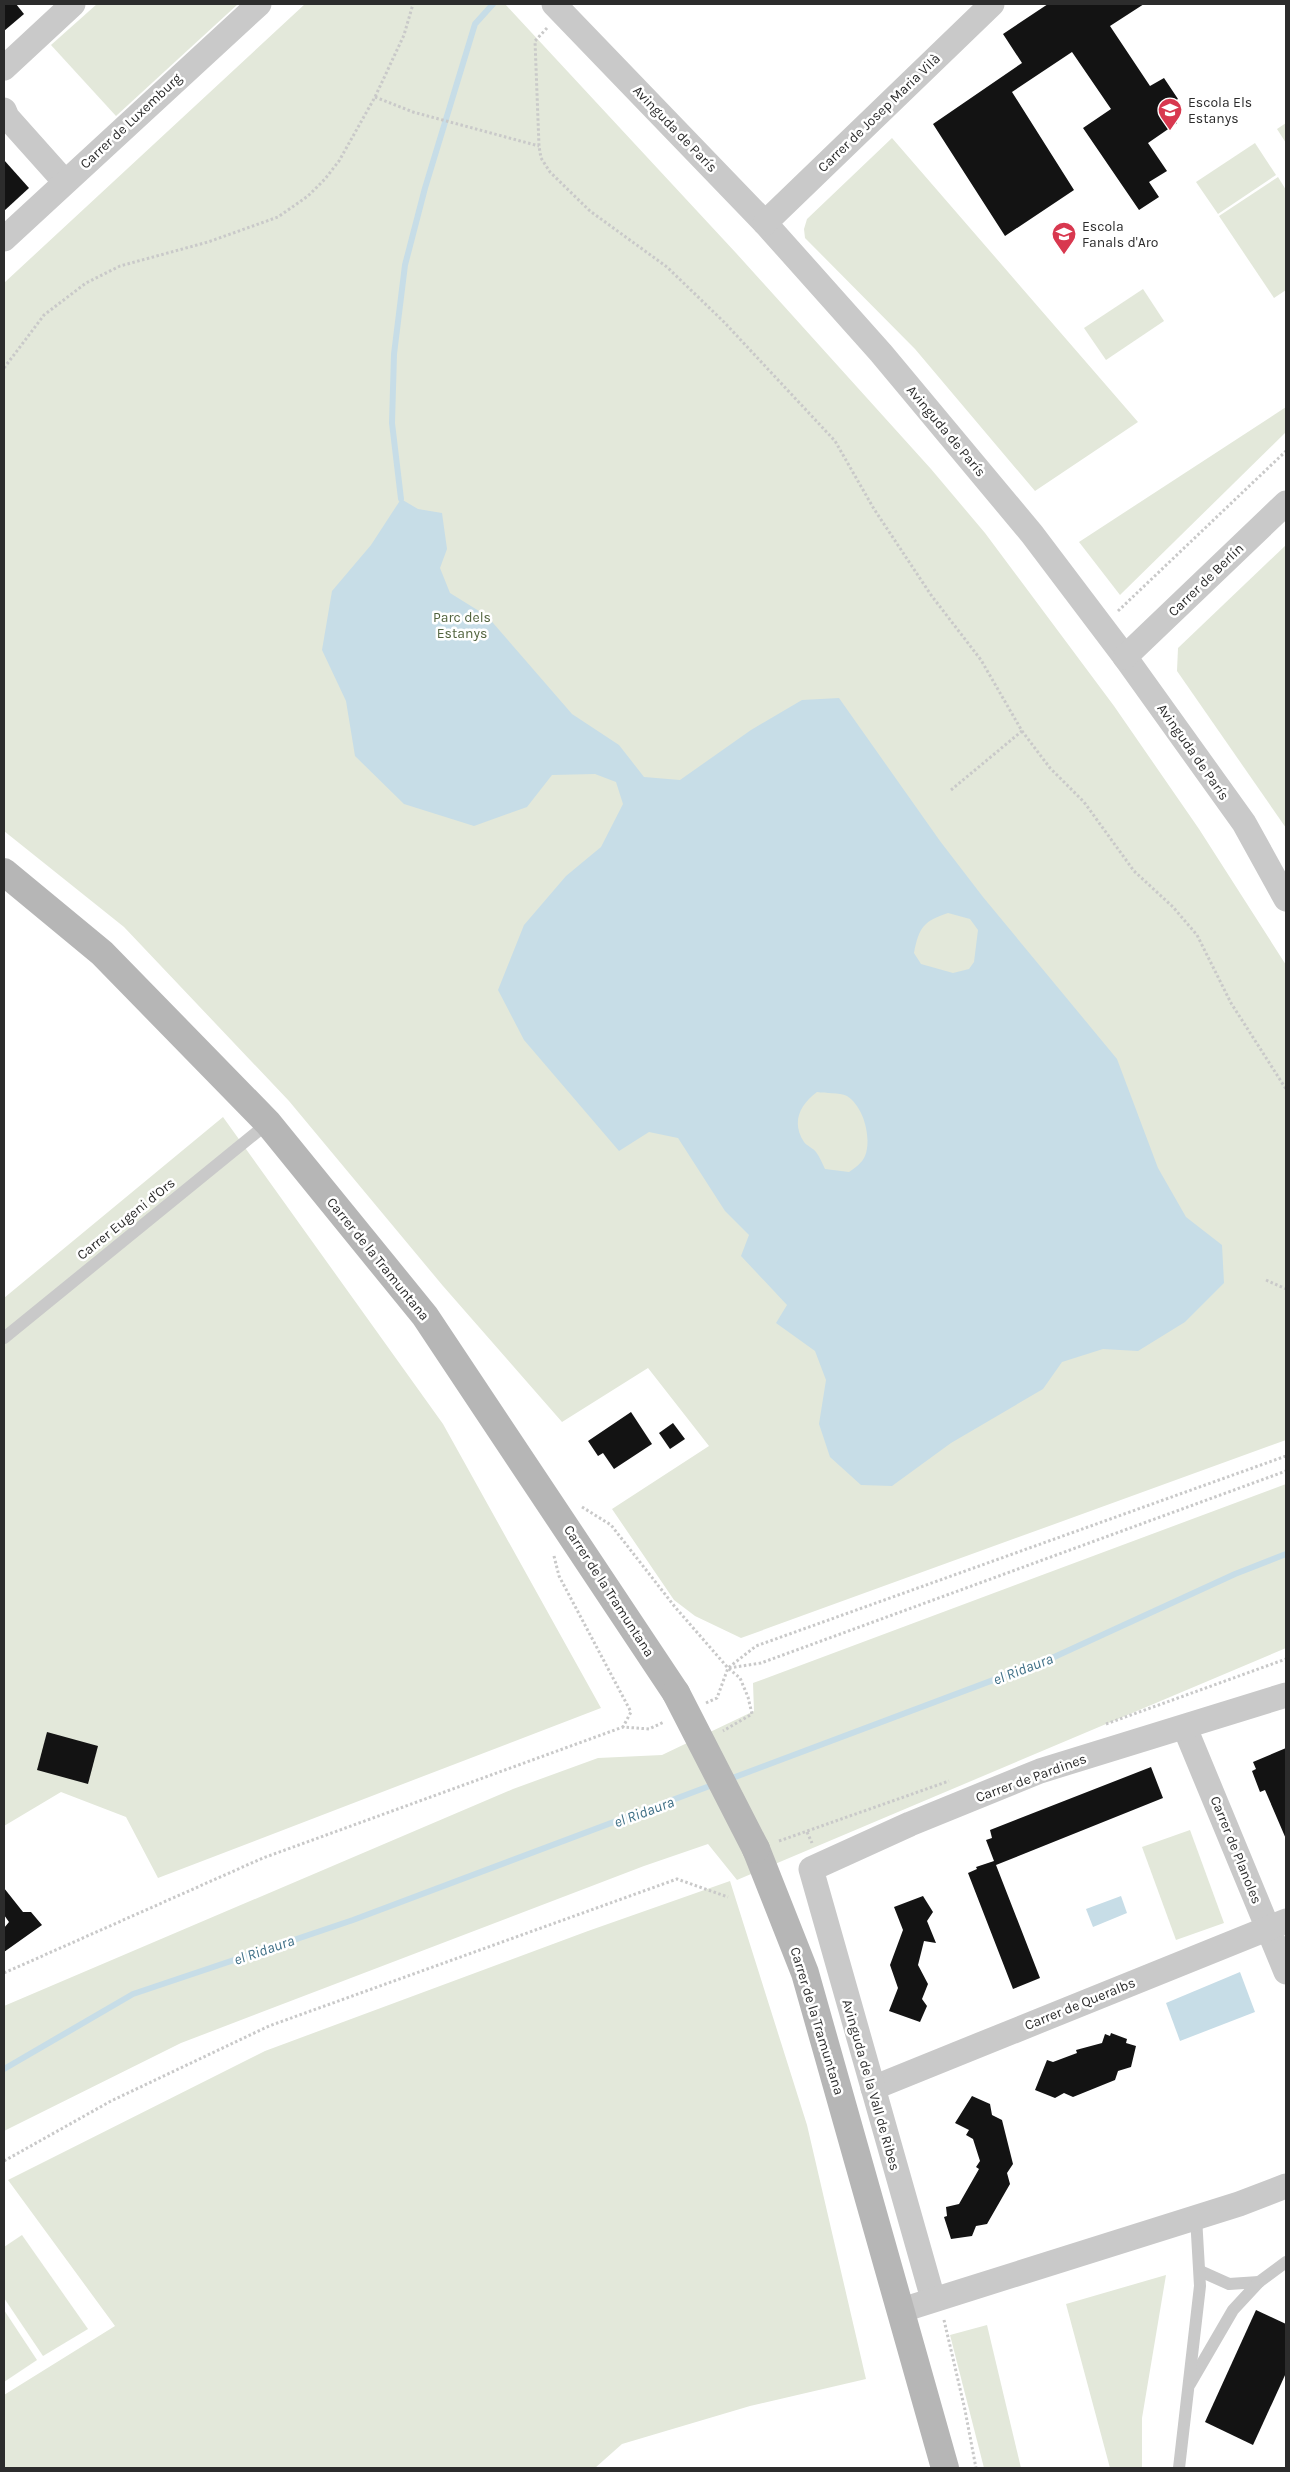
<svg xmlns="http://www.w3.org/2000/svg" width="1290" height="2472" font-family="Karla,sans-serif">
	<rect width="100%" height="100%" fill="#fff"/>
	<!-- green -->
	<g fill="#e3e8da">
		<polygon points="97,4 238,4 116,116 51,45"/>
		<polygon points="305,4 505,4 736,253 931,469 985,533 1114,706 1199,829 1286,965 1286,1440 741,1638 695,1616 674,1600 612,1509 709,1446 648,1368 562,1422 443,1286 289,1101 124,927 4,831 4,283"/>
		<polygon points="1286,123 1286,143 1277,129"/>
		<polygon points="892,138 1138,422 1035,491 915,349 805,238 804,229 807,219"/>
		<polygon points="1255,143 1276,175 1218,214 1196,182"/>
		<polygon points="1278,177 1286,190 1286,290 1274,298 1219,216"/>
		<polygon points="1143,289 1164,321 1106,360 1084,328"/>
		<polygon points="1286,407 1286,432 1120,595 1079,542"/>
		<polygon points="1286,545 1286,828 1177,671 1178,648"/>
		<polygon points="223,1117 443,1424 601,1708 158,1878 126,1817 61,1792 4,1826 4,1298"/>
		<polygon points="1286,1484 1286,1648 737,1880 708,1844 644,1866 181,2043 4,2131 4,2006 513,1789 598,1758 662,1755 754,1711 753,1683"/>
		<polygon points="1190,1830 1224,1923 1176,1940 1142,1847"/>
		<polygon points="730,1881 807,2125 866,2379 750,2406 622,2444 595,2468 4,2468 4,2395 115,2326 8,2180 265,2051 588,1931"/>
		<polygon points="22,2235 88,2329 43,2356 4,2298 4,2247"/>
		<polygon points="1166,2275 1142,2418 1142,2468 1110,2468 1066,2304"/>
		<polygon points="4,2310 37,2360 4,2382"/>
		<polygon points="987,2325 1021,2468 984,2468 950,2335"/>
	</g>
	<!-- water -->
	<g fill="#c7dde7" fill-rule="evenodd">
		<path d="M401,499l17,10 24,4 5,36 -7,19 10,25 37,23 85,98 47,31 25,32 36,3 71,-50 51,-30 37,-2 101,143 43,56 134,162 41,109 28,49 36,28 2,38 -39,39 -47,29 -35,-2 -41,13 -19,27 -92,54 -59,43 -31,-1 -31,-28 -11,-33 7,-44 -11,-29 -39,-28 11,-18 -46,-49 8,-21 -24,-24 -47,-73 -29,-6 -30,19 -95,-111 -26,-50 26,-65 42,-49 35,-29 22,-43 -7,-22 -21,-8 -43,1 -25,32 -53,19 -70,-22 -49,-48 -9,-55 -24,-51 10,-59 39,-46zM948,913l22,6 8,11 -4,32 -5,7 -16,4 -32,-9 -7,-11c5,-26 10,-32 34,-40zM817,1092c9,2 22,0 30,4 17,11 25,42 18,60 -3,7 -10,12 -16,16l-24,-3c-3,-6 -5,-12 -9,-17 -3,-4 -9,-6 -12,-10 -13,-20 -4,-37 13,-50z"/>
		<polygon points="1121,1896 1127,1913 1093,1927 1086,1909"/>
		<polygon points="1240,1972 1255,2012 1180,2041 1166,2003"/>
	</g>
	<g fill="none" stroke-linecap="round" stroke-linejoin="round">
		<!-- stream -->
		<g stroke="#c7dde7" stroke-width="6">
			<polyline points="401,499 392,423 394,354 405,265 425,188 475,24 493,4"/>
			<polyline points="727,1780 1052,1658 1235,1574 1286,1554"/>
			<polyline points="4,2069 133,1994 353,1920 715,1784"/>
		</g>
	</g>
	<!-- building -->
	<g fill="#131313">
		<polygon points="4,4 16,4 24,14 4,31"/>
		<polygon points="1048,4 1144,4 1110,26 1150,86 1164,78 1178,99 1166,106 1177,123 1148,143 1167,171 1149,182 1159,197 1139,210 1083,128 1111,109 1072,52 1012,92 1074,190 1005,236 933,124 1022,63 1003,34"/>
		<polygon points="4,160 29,188 4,211"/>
		<polygon points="631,1412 652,1444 614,1469 603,1453 598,1456 588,1441"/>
		<polygon points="673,1423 685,1439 670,1449 659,1433"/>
		<polygon points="47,1732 98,1746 88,1784 37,1770"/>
		<polygon points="1286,1748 1286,1839 1265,1790 1260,1792 1252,1771 1256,1769 1253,1762"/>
		<polygon points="1151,1767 1163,1798 996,1865 1040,1978 1013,1989 968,1873 977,1869 976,1867 994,1861 986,1840 992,1838 990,1830"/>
		<polygon points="4,1888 23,1912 31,1912 42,1925 4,1952 4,1928 9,1922 4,1915"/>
		<polygon points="923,1896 933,1912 927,1921 936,1943 924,1941 918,1965 928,1984 922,1999 927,2006 920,2022 889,2011 898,1988 890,1965 903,1930 894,1907"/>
		<polygon points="1111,2033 1127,2039 1126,2043 1136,2046 1131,2067 1118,2071 1115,2080 1073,2097 1064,2093 1055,2098 1035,2090 1047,2060 1053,2062 1077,2053 1076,2050 1102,2043 1105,2034 1110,2036"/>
		<polygon points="972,2096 990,2104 992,2115 1002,2120 1013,2164 1007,2173 1010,2184 987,2224 976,2226 972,2236 951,2239 944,2217 947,2216 946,2207 959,2204 979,2169 976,2167 980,2161 973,2139 966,2135 969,2130 955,2123"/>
		<polygon points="1256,2310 1286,2324 1286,2373 1253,2445 1205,2422"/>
	</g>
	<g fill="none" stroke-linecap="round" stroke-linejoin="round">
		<!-- path -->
		<g stroke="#c9c9c9" stroke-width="3" stroke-dasharray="2.5 2.5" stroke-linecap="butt">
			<polyline points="547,28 535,41 539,146 541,158 550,172 590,211 667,267 724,322 835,441 874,509 931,595 981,660 1022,731 1050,768 1084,802 1134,871 1173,907 1197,935 1231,1003 1286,1089"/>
			<polyline points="375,97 413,112 539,146"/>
			<polyline points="4,368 44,315 86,283 120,266 208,242 278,217 308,196 325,179 339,161 375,97 404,35 413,4"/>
			<polyline points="1118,611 1286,451"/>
			<polyline points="951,790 1022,731"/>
			<polyline points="1266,1280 1286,1289"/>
			<polyline points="582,1507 611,1525 675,1607 728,1668 740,1678 748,1697 752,1714 723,1731"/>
			<polyline points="554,1556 559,1576 631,1712 623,1727"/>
			<polyline points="729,1668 761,1663 1286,1471"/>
			<polyline points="706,1703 717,1698 728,1668 756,1646 1286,1456"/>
			<polyline points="1106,1724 1286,1659"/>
			<polyline points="807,1832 812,1843"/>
			<polyline points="779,1841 949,1781"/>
			<polyline points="4,1973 263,1858 623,1727 649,1729 664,1722"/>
			<polyline points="4,2161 111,2101 269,2026 677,1879 728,1897"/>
			<polyline points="944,2320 965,2410 976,2468"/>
		</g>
		<!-- lane -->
		<g stroke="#c9c9c9" stroke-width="12">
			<polyline points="4,1338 268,1123"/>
			<polyline points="1200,2271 1229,2284 1259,2282"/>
			<polyline points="1190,2384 1233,2310 1259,2282 1286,2262"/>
			<polyline points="1179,2468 1200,2286 1196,2217"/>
		</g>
		<!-- street -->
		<g stroke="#c9c9c9" stroke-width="25">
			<polyline points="554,4 765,223 881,353 1032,534 1125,657 1244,823 1286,899"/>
			<polyline points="4,68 73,4"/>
			<polyline points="4,110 7,117 65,182"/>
			<polyline points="765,223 992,4"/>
			<polyline points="4,239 259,4"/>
			<polyline points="1125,657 1286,503"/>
			<polyline points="1185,1728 1286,1972"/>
			<polyline points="873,2088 1286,1921"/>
			<polyline points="933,2299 811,1869 910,1824 1040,1771 1286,1695"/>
			<polyline points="902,2310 1239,2204 1286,2186"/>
		</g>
		<!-- secondary -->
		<g stroke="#b6b6b6" stroke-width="28">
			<polyline points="4,872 102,953 268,1123 425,1316 676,1693"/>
			<polyline points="756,1849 805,1973 945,2468"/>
		</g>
		<!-- secondary-bridge -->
		<polyline stroke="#b6b6b6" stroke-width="28" points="676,1693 756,1849"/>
	</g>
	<!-- icons -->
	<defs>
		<symbol id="school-pin" viewBox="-11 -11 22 30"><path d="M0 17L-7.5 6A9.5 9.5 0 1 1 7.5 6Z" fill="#d8384f" stroke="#fff"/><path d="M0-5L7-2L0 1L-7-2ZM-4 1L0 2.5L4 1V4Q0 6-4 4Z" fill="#fff"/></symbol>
	</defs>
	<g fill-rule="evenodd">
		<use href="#school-pin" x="1156" y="96" width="28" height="38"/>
		<use href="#school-pin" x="1050" y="220" width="28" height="38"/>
	</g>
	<g text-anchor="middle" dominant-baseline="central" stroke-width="5" stroke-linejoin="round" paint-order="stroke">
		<!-- poi labels -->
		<g font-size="14" fill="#2c2c2c" stroke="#fff" text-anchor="start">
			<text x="1188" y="102">Escola Els<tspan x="1188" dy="16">Estanys</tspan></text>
			<text x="1082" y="226">Escola<tspan x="1082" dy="16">Fanals d'Aro</tspan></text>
		</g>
		<!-- street labels -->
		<g font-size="14" fill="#2c2c2c" stroke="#fff">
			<text transform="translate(879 113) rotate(-44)">Carrer de Josep Maria Vilà</text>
			<text transform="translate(131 121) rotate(-43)">Carrer de Luxemburg</text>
			<text transform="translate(675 129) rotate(46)">Avinguda de París</text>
			<text transform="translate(946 431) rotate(50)">Avinguda de París</text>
			<text transform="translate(1206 580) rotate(-44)">Carrer de Berlín</text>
			<text transform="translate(1193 752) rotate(55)">Avinguda de París</text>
			<text transform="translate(126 1219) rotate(-39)">Carrer Eugeni d'Ors</text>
			<text transform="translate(378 1259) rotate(51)">Carrer de la Tramuntana</text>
			<text transform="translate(609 1591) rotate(57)">Carrer de la Tramuntana</text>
			<text transform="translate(1031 1778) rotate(-20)">Carrer de Pardines</text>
			<text transform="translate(1236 1850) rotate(68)">Carrer de Planoles</text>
			<text transform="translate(1080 2004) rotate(-22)">Carrer de Queralbs</text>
			<text transform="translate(817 2021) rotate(73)">Carrer de la Tramuntana</text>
			<text transform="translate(871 2085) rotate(74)">Avinguda de la Vall de Ribes</text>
		</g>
		<!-- park labels -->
		<g font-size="14" fill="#51633d" stroke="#fff">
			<text x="462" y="617">Parc dels<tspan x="462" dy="16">Estanys</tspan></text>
		</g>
		<!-- water labels -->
		<g font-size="15" font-style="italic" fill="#407087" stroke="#fff">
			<text transform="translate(1023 1669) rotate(-21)">el Ridaura</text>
			<text transform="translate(644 1812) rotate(-20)">el Ridaura</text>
			<text transform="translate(264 1950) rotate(-19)">el Ridaura</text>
		</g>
	</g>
	<!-- border -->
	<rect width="1290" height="2472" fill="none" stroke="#2c2c2c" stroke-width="10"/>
</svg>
